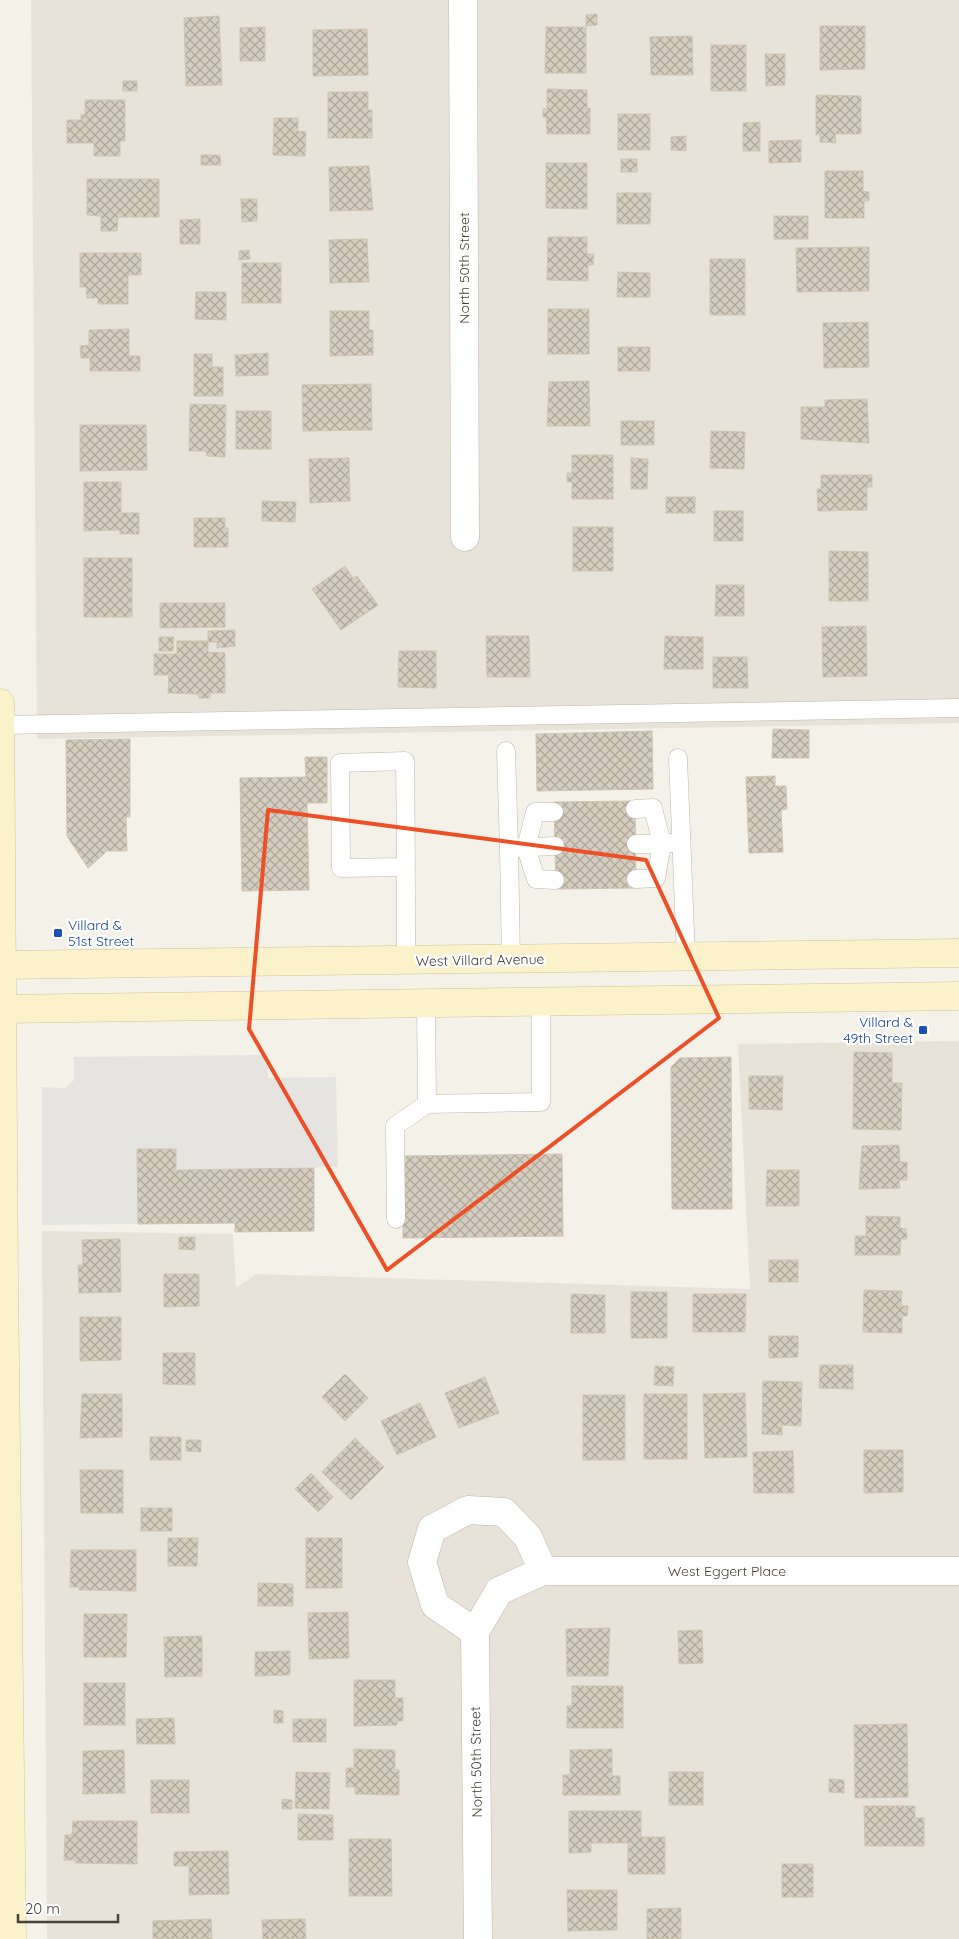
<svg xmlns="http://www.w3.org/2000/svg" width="959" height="1939" font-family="Quicksand,sans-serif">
	<defs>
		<pattern id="building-cross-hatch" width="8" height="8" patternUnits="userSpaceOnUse" patternTransform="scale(1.25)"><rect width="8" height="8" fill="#d5cdbf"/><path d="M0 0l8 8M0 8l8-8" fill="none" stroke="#afa89c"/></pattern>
	</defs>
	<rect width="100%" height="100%" fill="#f4f1e9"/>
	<!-- residential -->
	<g fill="#e7e3d8">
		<polygon points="31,0 959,0 959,723 37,739"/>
		<polygon points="959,1041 959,1939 47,1939 42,1231 233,1234 236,1288 256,1274 750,1289 738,1044"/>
	</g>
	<!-- parking -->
	<polygon fill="#e5e4e0" points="268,1055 268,1078 336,1077 338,1167 176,1170 137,1150 138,1224 42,1225 42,1087 65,1088 74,1080 74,1057"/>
	<!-- building -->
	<g fill="url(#building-cross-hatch)" stroke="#cfc5b3">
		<polygon points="597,14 597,25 586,26 586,15"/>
		<polygon points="219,16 222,85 186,86 184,18"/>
		<polygon points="820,26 865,26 865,69 820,70"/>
		<polygon points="265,27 265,61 240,61 240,28"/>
		<polygon points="546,27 586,27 586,73 545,73"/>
		<polygon points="367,29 368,75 313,76 313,30"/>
		<polygon points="692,36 693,75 651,75 650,37"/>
		<rect x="711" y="45" width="35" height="46"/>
		<polygon points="765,54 785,54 785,85 766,86"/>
		<rect x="123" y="81" width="14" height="10"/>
		<polygon points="547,89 587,90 587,108 590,108 590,134 547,134 546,117 543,117 543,109 547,109"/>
		<polygon points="328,92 368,92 368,110 372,110 372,138 328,138"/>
		<polygon points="816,95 861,96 861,134 835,134 836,143 820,142 820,134 816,135"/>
		<polygon points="85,100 125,100 125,141 120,141 120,156 94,156 94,143 67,143 67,120 81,120 81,114 85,115"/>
		<rect x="618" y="114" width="32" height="36"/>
		<polygon points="274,118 298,118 298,131 306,132 305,156 273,155"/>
		<polygon points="760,122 760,151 743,151 743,123"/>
		<polygon points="686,136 686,151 671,150 671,137"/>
		<polygon points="801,140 801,162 769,163 769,141"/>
		<polygon points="201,155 220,155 221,165 201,165"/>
		<rect x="621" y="159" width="16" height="13"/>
		<polygon points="546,163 587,163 587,209 546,208"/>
		<polygon points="369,166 373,210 330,211 329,167"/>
		<polygon points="825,171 863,171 863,191 869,192 869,201 864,201 864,218 825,218"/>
		<polygon points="87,179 159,179 159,217 118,217 117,231 101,231 101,216 87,215"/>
		<polygon points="617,193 651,193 650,224 617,224"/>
		<polygon points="241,199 257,199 257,221 242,222"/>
		<rect x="774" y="216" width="34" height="23"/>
		<polygon points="200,219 200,244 180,244 180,220"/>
		<polygon points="548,237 587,237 587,254 594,254 593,265 588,265 588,281 547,280"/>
		<polygon points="367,239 369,282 330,283 329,240"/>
		<polygon points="869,247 869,291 797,292 796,248"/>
		<polygon points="249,250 250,259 239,260 239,251"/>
		<polygon points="80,253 141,253 141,275 128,275 128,304 98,304 98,298 87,298 86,287 80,287"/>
		<rect x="710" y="259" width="35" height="56"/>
		<rect x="242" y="263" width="39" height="40"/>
		<polygon points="618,272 650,273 650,297 617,297"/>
		<polygon points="196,292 226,292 226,320 195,319"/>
		<rect x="548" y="309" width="41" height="45"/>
		<polygon points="330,311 369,311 369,330 373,330 373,355 330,356"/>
		<polygon points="868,322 869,367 824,368 823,323"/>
		<polygon points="129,329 129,356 140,356 140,371 90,371 90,358 81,358 80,346 89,345 89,330"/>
		<rect x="618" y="347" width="32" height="24"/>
		<polygon points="268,353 268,375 236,376 235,355"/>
		<polygon points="194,354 212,354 212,367 223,367 223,396 194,396"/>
		<polygon points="589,381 590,426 547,426 549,382"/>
		<polygon points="371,384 372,430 303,431 302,385"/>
		<polygon points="867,399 869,443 801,439 801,407 825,407 825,400"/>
		<polygon points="190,404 226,405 225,457 207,456 206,451 189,451"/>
		<rect x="236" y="411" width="35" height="38"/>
		<rect x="621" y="421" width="33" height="24"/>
		<polygon points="80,425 146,425 147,470 80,471"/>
		<polygon points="711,431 745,432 744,469 710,468"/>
		<polygon points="572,455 613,455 613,499 572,499 572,482 567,482 567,473 572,473"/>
		<polygon points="349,458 350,501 310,503 309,459"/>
		<polygon points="631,458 648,459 647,489 631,489"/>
		<polygon points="821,475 872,475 872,487 867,487 867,510 818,511 817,489 821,489"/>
		<polygon points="84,482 121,482 121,513 139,513 139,534 120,534 120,530 84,531"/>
		<rect x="666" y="497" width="29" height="16"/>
		<polygon points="262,501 296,502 295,522 262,521"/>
		<rect x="714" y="511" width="29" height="30"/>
		<polygon points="194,518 225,518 225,528 228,528 228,547 194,547"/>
		<rect x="573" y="527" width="40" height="44"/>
		<polygon points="829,551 868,552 868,601 829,601"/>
		<rect x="84" y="558" width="48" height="59"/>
		<polygon points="345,566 353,578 357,576 378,605 341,630 312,589"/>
		<polygon points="716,585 744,585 744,616 715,616"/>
		<polygon points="160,603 225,603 225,627 160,628"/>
		<polygon points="866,626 867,676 823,677 822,627"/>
		<polygon points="235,630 235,646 217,648 217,642 208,642 208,631"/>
		<polygon points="486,636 529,636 530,677 487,677"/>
		<polygon points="665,636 703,637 703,669 664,669"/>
		<polygon points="159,637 174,637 173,651 159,651"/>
		<polygon points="177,641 208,641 208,652 225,653 225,693 210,693 210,698 199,698 198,694 168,693 169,675 154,675 154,654 177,654"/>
		<polygon points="399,651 436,651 436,688 398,687"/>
		<polygon points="713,657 747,657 748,688 713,688"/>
		<polygon points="773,729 809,730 809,758 772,758"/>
		<polygon points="652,731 653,789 537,791 536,734"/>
		<polygon points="130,739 130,817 126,817 127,851 107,851 88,868 67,836 66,740"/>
		<polygon points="305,757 327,757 327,803 307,803 309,890 242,891 240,778 306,777"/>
		<polygon points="775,776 775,786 786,786 787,809 781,810 783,852 749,853 746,777"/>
		<polygon points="635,801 636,888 556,889 554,802"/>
		<polygon points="854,1052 892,1053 892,1083 902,1083 901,1130 853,1129"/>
		<polygon points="731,1057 732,1209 672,1209 671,1067 680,1058"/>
		<polygon points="749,1076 783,1076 782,1110 749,1109"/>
		<polygon points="899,1145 900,1162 907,1162 907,1180 899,1180 900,1188 859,1189 862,1146"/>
		<polygon points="137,1149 176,1149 176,1170 314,1168 314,1231 235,1232 235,1223 138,1224"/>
		<polygon points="562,1154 563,1236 403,1238 403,1156"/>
		<polygon points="767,1170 799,1170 799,1206 766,1206"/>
		<polygon points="866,1216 900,1217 900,1228 906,1229 907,1239 901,1239 900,1255 855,1255 855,1236 866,1236"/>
		<polygon points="179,1237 195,1237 195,1250 179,1249"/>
		<polygon points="120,1239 121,1292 79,1293 78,1265 83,1265 82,1240"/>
		<rect x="769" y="1260" width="29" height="22"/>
		<polygon points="164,1274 199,1274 199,1306 164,1307"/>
		<polygon points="864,1290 902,1291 901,1306 908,1306 907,1316 902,1316 902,1333 863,1332"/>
		<rect x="631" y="1292" width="36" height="46"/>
		<polygon points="571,1294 605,1295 605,1333 571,1333"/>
		<polygon points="693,1294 746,1294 745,1332 693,1332"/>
		<polygon points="80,1317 121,1317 121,1360 80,1361"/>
		<polygon points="769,1336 798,1336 798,1357 769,1358"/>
		<polygon points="163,1353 195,1353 195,1385 163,1384"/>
		<polygon points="820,1365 853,1365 853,1389 819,1388"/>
		<polygon points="655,1366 674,1367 673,1386 654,1385"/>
		<polygon points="345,1374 368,1398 345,1421 322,1397"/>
		<polygon points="485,1377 499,1413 459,1428 445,1393"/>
		<polygon points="763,1381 802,1382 801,1426 782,1425 782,1435 762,1434"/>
		<polygon points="745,1393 747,1457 705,1458 703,1394"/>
		<polygon points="82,1394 122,1394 122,1437 80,1438"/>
		<rect x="644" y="1394" width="43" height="65"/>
		<rect x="583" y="1395" width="42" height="65"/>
		<polygon points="420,1403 436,1437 397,1455 381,1421"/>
		<rect x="150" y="1437" width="31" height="23"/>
		<polygon points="355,1438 384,1467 351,1500 322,1472"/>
		<polygon points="186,1440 201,1440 201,1452 186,1451"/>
		<polygon points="864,1450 903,1450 903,1492 864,1493"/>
		<polygon points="793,1451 794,1493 754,1493 753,1452"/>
		<polygon points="80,1470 123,1470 123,1513 81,1513"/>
		<polygon points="311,1473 333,1497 318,1512 295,1489"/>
		<rect x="141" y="1508" width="31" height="23"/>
		<polygon points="168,1538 198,1538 197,1566 168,1566"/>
		<rect x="306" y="1538" width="36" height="50"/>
		<polygon points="71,1550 136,1550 136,1591 79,1590 79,1587 70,1587"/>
		<polygon points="258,1583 293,1584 293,1606 258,1606"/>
		<polygon points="348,1612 349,1658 309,1659 308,1613"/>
		<polygon points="84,1614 127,1614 126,1657 84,1657"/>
		<polygon points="610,1628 608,1676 567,1676 566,1629"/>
		<polygon points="702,1630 703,1663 679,1664 678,1631"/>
		<polygon points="202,1636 202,1676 165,1677 164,1637"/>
		<polygon points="290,1651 290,1675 255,1676 255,1652"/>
		<polygon points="354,1680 395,1680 395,1698 403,1698 403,1721 397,1721 397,1725 354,1726"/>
		<rect x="84" y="1683" width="41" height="42"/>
		<polygon points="572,1686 623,1686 623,1728 567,1728 567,1706 572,1706"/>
		<polygon points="274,1710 283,1711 283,1723 274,1723"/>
		<polygon points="174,1718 175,1744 137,1744 136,1719"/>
		<rect x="293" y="1719" width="33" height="23"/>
		<polygon points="907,1724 908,1797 855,1798 854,1725"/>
		<polygon points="354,1749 395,1750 395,1769 399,1770 399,1795 355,1794 355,1787 346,1787 346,1768 354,1768"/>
		<polygon points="612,1749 612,1776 620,1776 620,1795 563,1795 563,1775 570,1775 570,1750"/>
		<polygon points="124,1750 125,1793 83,1794 83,1751"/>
		<polygon points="296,1772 330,1773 329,1809 295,1808"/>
		<rect x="669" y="1772" width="34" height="33"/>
		<polygon points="829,1779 844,1780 844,1793 829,1792"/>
		<rect x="151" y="1780" width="38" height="33"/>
		<polygon points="282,1799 292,1800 292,1809 282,1809"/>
		<polygon points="864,1806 915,1806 915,1818 924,1818 924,1846 865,1846"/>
		<polygon points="569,1811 641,1811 641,1837 665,1837 665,1874 628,1874 628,1843 591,1843 591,1852 569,1853"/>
		<polygon points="298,1814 333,1815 333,1840 298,1840"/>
		<polygon points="73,1821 137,1821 137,1864 75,1863 75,1860 64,1860 65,1835 72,1835"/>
		<polygon points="349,1839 391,1839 392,1896 349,1896"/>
		<polygon points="228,1851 229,1894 189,1895 189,1866 174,1866 174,1852"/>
		<rect x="782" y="1864" width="31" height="33"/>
		<polygon points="567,1890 617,1890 617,1930 568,1931"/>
		<polygon points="681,1908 681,1939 647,1939 647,1909"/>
		<polygon points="211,1919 212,1939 153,1939 153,1921"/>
		<polygon points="305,1919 306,1939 263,1939 262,1920"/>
	</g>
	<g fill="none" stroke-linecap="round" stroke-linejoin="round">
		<defs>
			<g id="lane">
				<polyline points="0,725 959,708"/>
				<polyline points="506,751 509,848 555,846"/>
				<polyline points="678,758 686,957"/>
				<polyline points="635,809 653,808 662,844 673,843"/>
				<polyline points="554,812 535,812 526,848 536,879 555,880"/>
				<polyline points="636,844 662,844 656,878 636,879"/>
				<polyline points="509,848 511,960"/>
				<path d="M406,867l-65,1 -1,-105 65,-2c1,67 1,134 1,200"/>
				<polyline points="426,1003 427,1104"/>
				<polyline points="396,1219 395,1126 427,1104 541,1102 541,1001"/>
			</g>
			<g id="street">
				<polyline points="463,0 465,537"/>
				<polyline points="475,1632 435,1605 422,1562 432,1529 468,1510 504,1512 528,1537 543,1571"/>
				<polyline points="478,1939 475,1632 499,1591 543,1571 959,1571"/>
			</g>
			<g id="secondary">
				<polyline points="0,703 4,1284 12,1939"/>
				<polyline points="0,965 959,953"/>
				<polyline points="0,1009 959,996"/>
			</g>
		</defs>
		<!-- lane casing -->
		<use href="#lane" stroke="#bfb9ac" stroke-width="19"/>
		<!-- street casing -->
		<use href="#street" stroke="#bfb9ac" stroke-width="29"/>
		<!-- secondary casing -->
		<use href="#secondary" stroke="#d0c69b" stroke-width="29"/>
		<!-- lane -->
		<use href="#lane" stroke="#fff" stroke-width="18"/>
		<!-- street -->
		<use href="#street" stroke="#fff" stroke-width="28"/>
		<!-- secondary -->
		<use href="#secondary" stroke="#fbf2cb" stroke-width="28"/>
	</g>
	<!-- marked area -->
	<path fill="none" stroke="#ed4f27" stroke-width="4" stroke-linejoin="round" d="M268,810l378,50 73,158 -332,252 -138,-241z"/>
	<!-- markers -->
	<g fill="#1a4fb4" stroke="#fff" stroke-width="2">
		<rect x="53" y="928" width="10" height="10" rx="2.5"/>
		<rect x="918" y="1025" width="10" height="10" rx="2.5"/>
	</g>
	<g text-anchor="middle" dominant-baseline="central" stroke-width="4.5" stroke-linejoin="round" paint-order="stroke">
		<!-- street labels -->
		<g font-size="14" fill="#474238" stroke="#fff">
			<text transform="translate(464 268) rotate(-90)">North 50th Street</text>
			<text transform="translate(480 960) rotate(-1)">West Villard Avenue</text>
			<text x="727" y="1571">West Eggert Place</text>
			<text transform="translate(476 1762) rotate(-91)">North 50th Street</text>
		</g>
		<!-- transit labels -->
		<g font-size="14" fill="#164399" stroke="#fff" text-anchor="start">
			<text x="68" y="925">Villard &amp;<tspan x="68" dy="16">51st Street</tspan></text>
			<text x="913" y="1022" text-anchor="end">Villard &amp;<tspan x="913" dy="16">49th Street</tspan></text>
		</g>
	</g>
	<!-- scale -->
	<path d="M18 1914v8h100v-8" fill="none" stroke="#474238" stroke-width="2.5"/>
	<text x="25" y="1914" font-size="15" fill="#474238" stroke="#ffffff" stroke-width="4" paint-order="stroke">20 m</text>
</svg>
